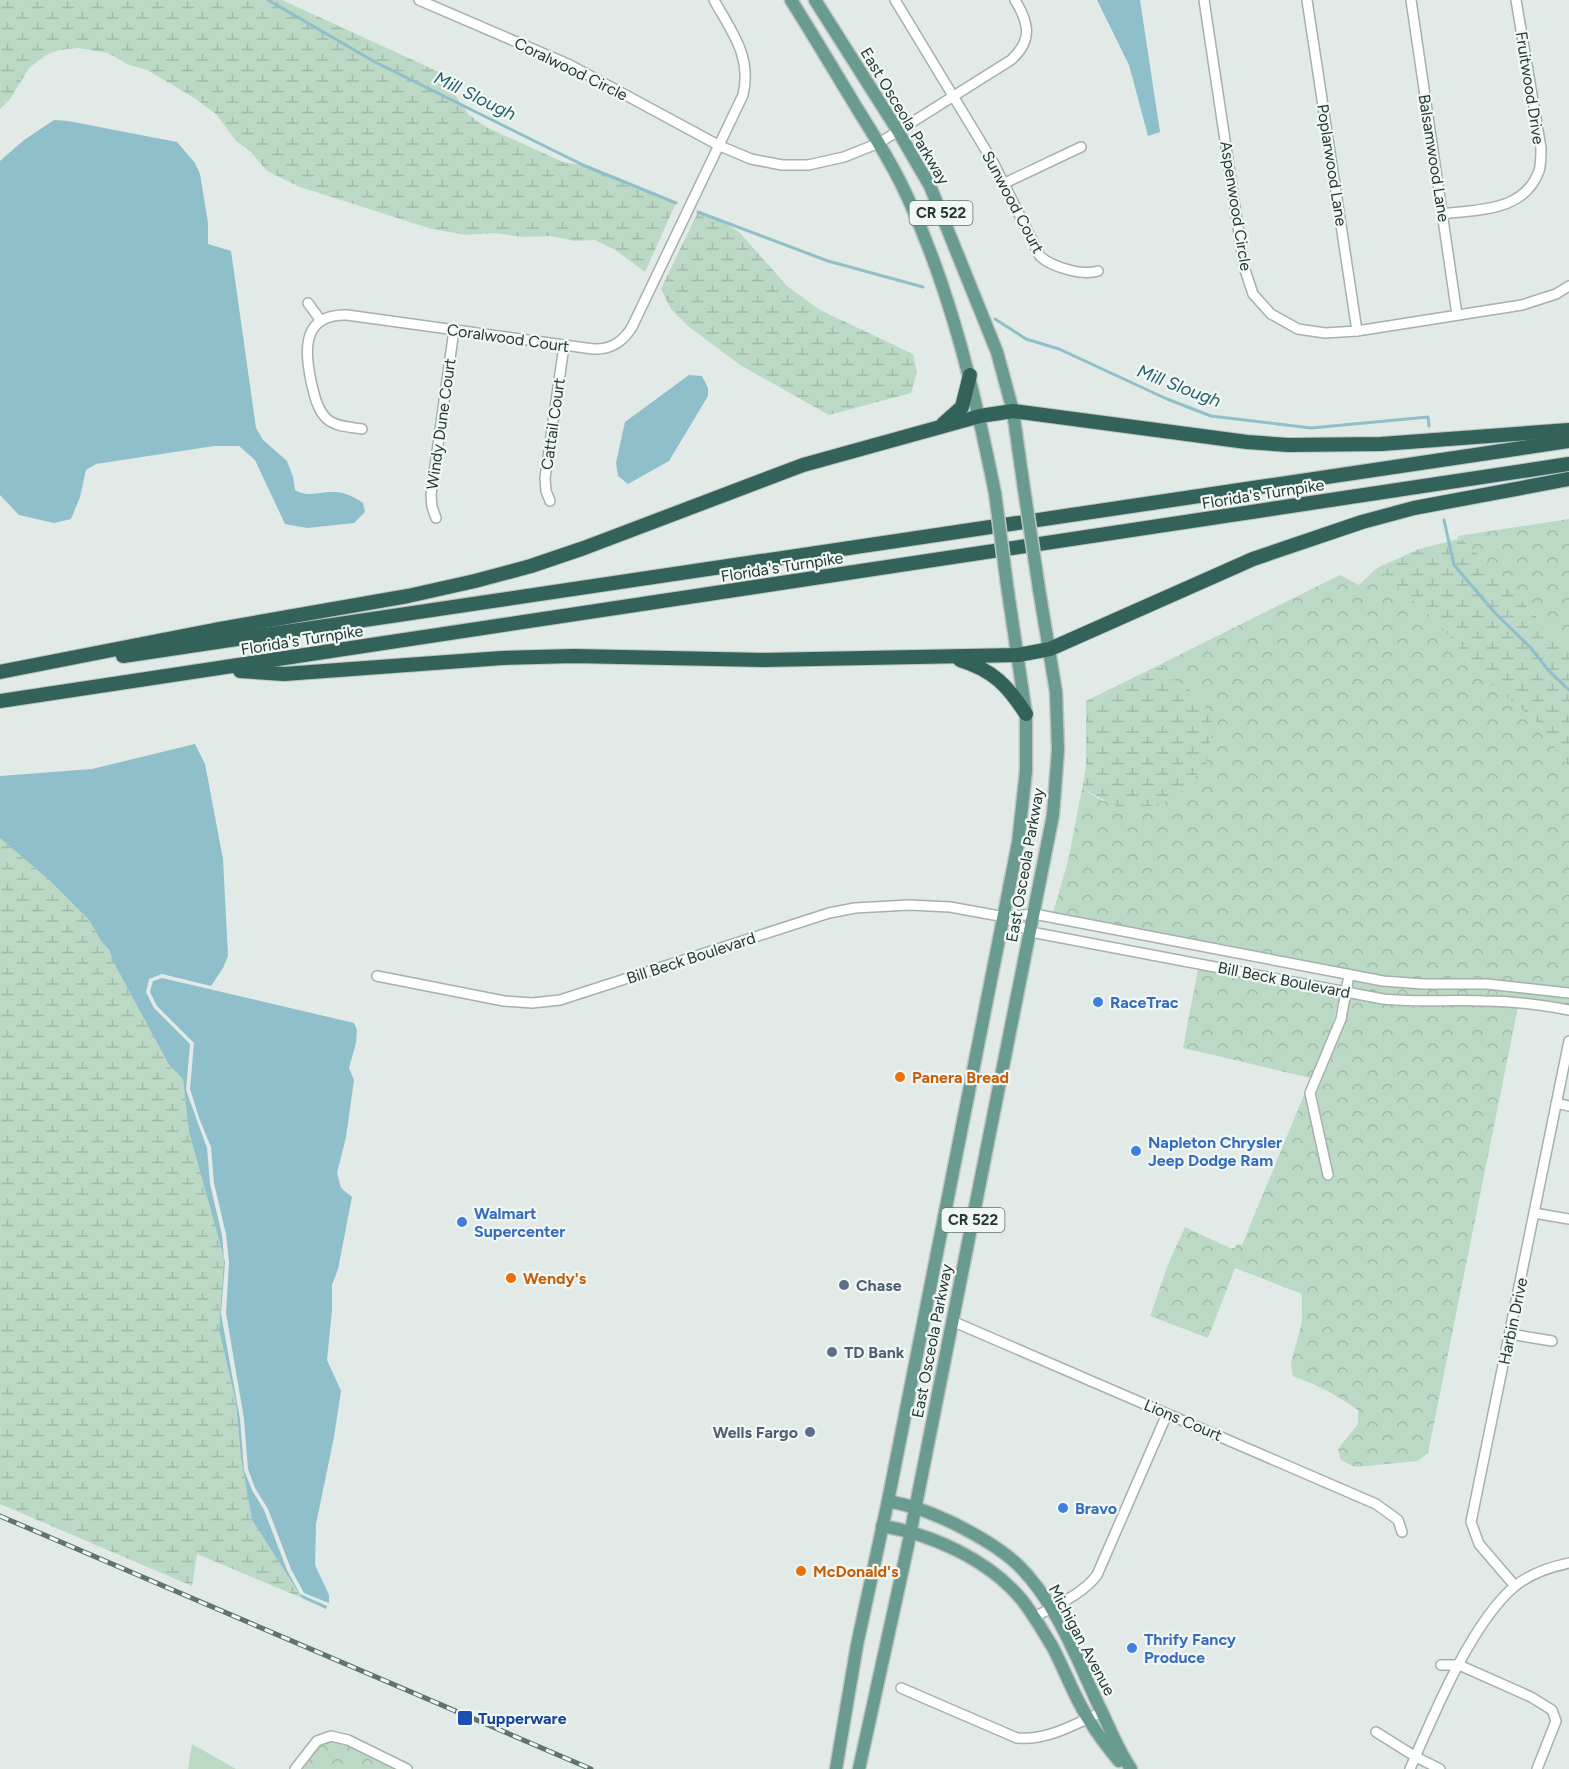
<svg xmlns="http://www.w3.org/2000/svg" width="1569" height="1769" font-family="Figtree,sans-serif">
	<defs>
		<pattern id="forest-crowns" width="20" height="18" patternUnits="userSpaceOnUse" patternTransform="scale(1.5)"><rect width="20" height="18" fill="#bcd9c5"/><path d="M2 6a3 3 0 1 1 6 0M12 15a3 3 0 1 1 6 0" fill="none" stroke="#a1bbaa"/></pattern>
		<pattern id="wetland-marsh" width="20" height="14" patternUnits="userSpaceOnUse" patternTransform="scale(1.5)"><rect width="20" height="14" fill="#bcd9c5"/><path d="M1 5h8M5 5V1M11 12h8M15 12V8" fill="none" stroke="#a1bbaa"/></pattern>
	</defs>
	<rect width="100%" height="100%" fill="#e1eae6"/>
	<!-- green -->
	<polygon fill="#bcd9c5" points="192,1744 236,1769 188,1769"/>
	<!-- forest -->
	<g fill="url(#forest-crowns)">
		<polygon points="1569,519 1569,652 1483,559 1458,536"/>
		<polygon points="1377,568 1440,624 1481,676 1539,724 1569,768 1569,988 1487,979 1423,979 1383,976 1053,913 1068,861 1082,789 1103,801 1197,775 1206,765 1198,695 1171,678 1161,664 1340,575 1359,585"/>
		<path d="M1198,969l142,26 -10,40 -25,58 19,87 10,-1 -18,-85 23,-55 11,-42 62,10 72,-2 34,2 -90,446 -10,8 -63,6 -14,-7 -3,-11 20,-25v-14c-21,-15 -41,-25 -65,-34l-2,-13 11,-41v-28l-67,-26 -27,70 -58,-22 19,-54 16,-35 45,21h5l2,-4 5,1 69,-167 -128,-30z"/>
		<path d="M1353,981c45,7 88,6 133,8 28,1 56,5 83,8v8l-55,-7 -31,-2 -70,2 -62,-10z"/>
		<polygon points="331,1740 345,1744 396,1769 301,1769 321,1744"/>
	</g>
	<!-- wetland -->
	<g fill="url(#wetland-marsh)">
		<polygon points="0,0 282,0 439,72 469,115 486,127 563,162 583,165 676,203 645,272 617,251 595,240 574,241 551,236 523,237 494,233 466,235 432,229 300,187 267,171 250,151 236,141 217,115 196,99 149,71 127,64 108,53 78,48 59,50 46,55 29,68 10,99 0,109"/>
		<polygon points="698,212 725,223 739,232 788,287 820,310 913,354 917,372 911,393 829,415 740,365 688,326 671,309 661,289"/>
		<polygon points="1458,536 1483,559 1569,652 1569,768 1539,724 1481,676 1440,624 1377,568 1419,549 1458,539"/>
		<polygon points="1161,664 1171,678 1198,695 1210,714 1213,728 1206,765 1177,796 1162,803 1149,806 1121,808 1082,789 1086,767 1086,701"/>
		<polygon points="0,838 49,880 89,920 101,941 109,950 114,963 169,1065 183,1079 189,1132 224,1258 219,1330 236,1403 241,1458 252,1520 302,1598 197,1554 192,1586 0,1504"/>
	</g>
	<!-- water -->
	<g fill="#8fbfca">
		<polygon points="1097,0 1140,0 1160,132 1148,136 1129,65"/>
		<path d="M54,120l14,1 109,21 18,21 5,11 8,49v21l23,7 25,177 7,12 24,21 6,16 2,13c12,8 25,1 40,2 10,0 19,5 28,11l2,9 -11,11 -47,5 -22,-4 -30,-64 -16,-14h-25l-118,18 -10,6 -6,27 -9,22 -17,4 -35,-8 -19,-20v-334l24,-21z"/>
		<polygon points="689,375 702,376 708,388 708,396 669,461 628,484 618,476 616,463 625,422"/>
		<polygon points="195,744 205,764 223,859 228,956 223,968 211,986 162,974 149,979 146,992 154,1008 190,1044 186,1090 207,1148 210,1184 222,1235 224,1258 225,1262 221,1314 240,1419 244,1470 252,1490 264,1510 287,1570 300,1594 327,1606 326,1609 302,1598 252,1520 241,1458 236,1403 219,1330 224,1258 189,1132 183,1079 169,1065 114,963 109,950 101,941 89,920 49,880 0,838 0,776 92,769"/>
		<polygon points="162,978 354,1023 357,1030 356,1043 349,1068 354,1080 346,1137 337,1173 341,1188 352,1197 338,1269 332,1285 332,1310 327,1360 341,1391 334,1437 316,1524 315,1565 329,1595 329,1603 304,1593 291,1569 268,1509 255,1488 248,1469 244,1419 226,1313 229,1262 226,1234 214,1183 211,1147 199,1118 190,1089 194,1043 157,1006 150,992 153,981"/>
	</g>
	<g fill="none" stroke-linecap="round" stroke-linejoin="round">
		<!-- stream -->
		<g stroke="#8fbfca" stroke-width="3">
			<polyline points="268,0 375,62 583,165 676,203"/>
			<polyline points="698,212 828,261 923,287"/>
			<polyline points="995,319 1026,339 1059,349 1167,399 1211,416 1311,428 1428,417 1429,426"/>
			<polyline points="1444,520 1454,565 1496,614 1531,648 1548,670 1569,690"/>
		</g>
		<defs>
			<g id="minor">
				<path d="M419,0l151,65 150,81 31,13 31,6h26l36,-8 35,-14 132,-83c22,-20 18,-37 4,-60"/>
				<path d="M895,0l98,162 47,94c11,11 43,20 58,15"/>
				<polyline points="1204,0 1244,267 1253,294 1271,314 1298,329 1325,333 1357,331 1522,305 1556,294 1569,286"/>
				<polyline points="1307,0 1357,331"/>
				<polyline points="1411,0 1457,315"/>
				<polyline points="1005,183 1081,147"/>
				<path d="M1443,214c36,-5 81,-2 96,-43 2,-7 2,-15 2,-23l-25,-148"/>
				<polyline points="308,303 321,321"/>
				<path d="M362,429c-11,-2 -26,-2 -35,-10 -10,-9 -13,-25 -16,-38 -7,-33 -8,-67 36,-66l246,34c18,1 30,-7 39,-22l111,-232c9,-39 -11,-62 -29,-95"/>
				<polyline points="550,501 546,491 545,478 564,346"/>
				<polyline points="436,518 432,507 431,495 454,330"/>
				<path d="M1005,917l26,15 352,67c36,4 67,0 102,2 28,0 57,4 84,9"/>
				<polyline points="377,976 504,1001 532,1003 560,1000 829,913 855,908 909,905 950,907 1005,917 1034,914 1383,981 1423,984 1487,984 1569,993"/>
				<polyline points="1556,1103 1569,1106"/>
				<polyline points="1328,1175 1310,1093 1341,1019 1349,975"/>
				<polyline points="1534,1213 1569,1219"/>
				<polyline points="952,1321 1376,1504 1398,1520 1402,1532"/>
				<polyline points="1510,1334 1552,1341"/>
				<polyline points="1515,1586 1479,1544 1471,1522 1569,1041"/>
				<path d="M1033,1618c21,-12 49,-23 64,-43l70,-161"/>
				<polyline points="1441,1665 1459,1665 1531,1697 1552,1710 1556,1721 1537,1769"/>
				<path d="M901,1688l116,50c30,3 58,-14 85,-26"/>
				<polyline points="1376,1732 1416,1757 1440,1769"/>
				<polyline points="295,1769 317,1741 331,1736 348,1740 407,1769"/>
				<path d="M1410,1769c23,-53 61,-146 105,-183 15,-12 35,-19 54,-23"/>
			</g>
			<g id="major">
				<path d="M791,0c22,35 43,70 64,105 20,32 41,65 56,100 41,92 64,189 84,288"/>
				<polyline points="815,0 898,131 930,186 997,352 1013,411 1023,482"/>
				<path d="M888,1501c26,5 44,12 69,24 21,11 43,23 61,40 38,37 58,92 80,139 11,22 19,44 33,65"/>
				<path d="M882,1526c50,8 107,34 140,74 9,11 22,33 30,46 13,24 22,51 37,74 9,15 19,28 30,41"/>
				<polyline points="836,1769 857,1645 888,1501 1018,843 1026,771 1026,714 1007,585"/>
				<polyline points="859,1769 908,1545 1053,815 1058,750 1056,692 1039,589"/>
			</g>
			<g id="highway">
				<polyline points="943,424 962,407 970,375"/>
				<polyline points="123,656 1569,441"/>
				<path d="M960,660c33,10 48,26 66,54"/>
				<polyline points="240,671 284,674 502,658 574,656 763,660 1018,655 1050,649 1253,559 1362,522 1414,508 1569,479"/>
				<polyline points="0,672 219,629 408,596 475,581 531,566 584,548 803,465 980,416 1013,411 1247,442 1288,445 1381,444 1569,430"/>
				<polyline points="0,701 1569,464"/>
			</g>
		</defs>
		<!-- minor casing -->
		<use href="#minor" stroke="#a4b1ad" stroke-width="12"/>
		<!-- major casing -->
		<use href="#major" stroke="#bdc4c2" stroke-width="15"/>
		<!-- highway casing -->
		<use href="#highway" stroke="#bdc4c2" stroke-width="16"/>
		<!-- minor -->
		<use href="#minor" stroke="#fff" stroke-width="9"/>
		<!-- major -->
		<use href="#major" stroke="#6a9b90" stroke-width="12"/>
		<!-- highway -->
		<use href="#highway" stroke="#32625a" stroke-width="14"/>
		<defs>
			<polyline id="rail" points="0,1516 591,1769"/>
		</defs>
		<!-- rail casing -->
		<use href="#rail" stroke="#5e756f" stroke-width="5"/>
		<!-- rail -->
		<use href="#rail" stroke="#f1f7f4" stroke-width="3" stroke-dasharray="9" stroke-linecap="butt"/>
		<defs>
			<g id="major-bridge">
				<polyline points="1023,482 1039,589"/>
				<polyline points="995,493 1007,585"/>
			</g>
		</defs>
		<!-- major-bridge casing -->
		<use href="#major-bridge" stroke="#bdc4c2" stroke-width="15" stroke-linecap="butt"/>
		<!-- major-bridge -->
		<use href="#major-bridge" stroke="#6a9b90" stroke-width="12"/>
	</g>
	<!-- markers -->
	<g fill="#3f7fe0" stroke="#f1f7f4" stroke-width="2">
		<circle cx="1098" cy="1002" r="6"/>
		<circle cx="1136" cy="1151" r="6"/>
		<circle cx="462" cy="1222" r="6"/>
		<circle cx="1063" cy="1508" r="6"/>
		<circle cx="1132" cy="1648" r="6"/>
	</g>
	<g fill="#e8710a" stroke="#f1f7f4" stroke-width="2">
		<circle cx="900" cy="1077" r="6"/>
		<circle cx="511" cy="1278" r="6"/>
		<circle cx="801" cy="1571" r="6"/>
	</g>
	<g fill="#5c6f8a" stroke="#f1f7f4" stroke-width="2">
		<circle cx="844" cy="1285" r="6"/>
		<circle cx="832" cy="1352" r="6"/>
		<circle cx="810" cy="1432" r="6"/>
	</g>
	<rect fill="#1a4fb4" stroke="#f1f7f4" stroke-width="2" x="457" y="1710" width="16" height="16" rx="3"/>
	<g text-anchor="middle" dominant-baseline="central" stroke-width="4.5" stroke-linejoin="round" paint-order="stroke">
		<!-- shield labels -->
		<g fill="#f1f7f4" stroke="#61726e" stroke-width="1.5">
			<rect x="909.5" y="201" width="63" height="24" rx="4.5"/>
			<rect x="941.5" y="1208" width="63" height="24" rx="4.5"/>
		</g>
		<g font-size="15" font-weight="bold" fill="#233934">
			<text x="941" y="213">CR 522</text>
			<text x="973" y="1220">CR 522</text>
		</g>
		<!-- street labels -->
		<g font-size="16" fill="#233934" stroke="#f1f7f4">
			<text transform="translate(571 69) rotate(26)">Coralwood Circle</text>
			<text transform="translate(1530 88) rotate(81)">Fruitwood Drive</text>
			<text transform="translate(905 116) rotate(59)">East Osceola Parkway</text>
			<text transform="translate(1434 158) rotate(81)">Balsamwood Lane</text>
			<text transform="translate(1332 165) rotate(81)">Poplarwood Lane</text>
			<text transform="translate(1013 202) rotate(62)">Sunwood Court</text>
			<text transform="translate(1236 206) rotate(81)">Aspenwood Circle</text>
			<text transform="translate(508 338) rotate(8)">Coralwood Court</text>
			<text transform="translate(441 424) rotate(-82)">Windy Dune Court</text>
			<text transform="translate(553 424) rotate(-82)">Cattail Court</text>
			<text transform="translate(1263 494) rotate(-9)">Florida's Turnpike</text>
			<text transform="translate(782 567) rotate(-9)">Florida's Turnpike</text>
			<text transform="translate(302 640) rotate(-9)">Florida's Turnpike</text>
			<text transform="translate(1025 865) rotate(-80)">East Osceola Parkway</text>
			<text transform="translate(691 958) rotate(-18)">Bill Beck Boulevard</text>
			<text transform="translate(1284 980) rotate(11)">Bill Beck Boulevard</text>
			<text transform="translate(1513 1321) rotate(-78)">Harbin Drive</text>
			<text transform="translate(932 1341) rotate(-79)">East Osceola Parkway</text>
			<text transform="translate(1183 1420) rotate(23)">Lions Court</text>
			<text transform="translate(1082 1640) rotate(62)">Michigan Avenue</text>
		</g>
		<!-- shop labels -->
		<g font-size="16" font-weight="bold" fill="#366cbe" stroke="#f1f7f4" text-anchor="start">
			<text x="1110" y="1002">RaceTrac</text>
			<text x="1148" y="1142">Napleton Chrysler<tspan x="1148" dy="18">Jeep Dodge Ram</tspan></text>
			<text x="474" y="1213">Walmart<tspan x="474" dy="18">Supercenter</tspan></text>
			<text x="1075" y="1508">Bravo</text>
			<text x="1144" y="1639">Thrify Fancy<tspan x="1144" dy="18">Produce</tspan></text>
		</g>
		<!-- food labels -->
		<g font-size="16" font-weight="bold" fill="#c56008" stroke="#f1f7f4" text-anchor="start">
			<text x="912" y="1077">Panera Bread</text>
			<text x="523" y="1278">Wendy's</text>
			<text x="813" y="1571">McDonald's</text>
		</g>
		<!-- service labels -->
		<g font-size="16" font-weight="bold" fill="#4e5e75" stroke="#f1f7f4" text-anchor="start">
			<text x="856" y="1285">Chase</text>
			<text x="844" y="1352">TD Bank</text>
			<text x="798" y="1432" text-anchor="end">Wells Fargo</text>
		</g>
		<!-- transit labels -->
		<g font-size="16" font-weight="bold" fill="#164399" stroke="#f1f7f4" text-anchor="start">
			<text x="478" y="1718">Tupperware</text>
		</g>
		<!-- water labels -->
		<g font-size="18" font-style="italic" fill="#24606e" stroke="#f1f7f4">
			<text transform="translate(475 96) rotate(26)">Mill Slough</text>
			<text transform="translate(1179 386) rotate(21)">Mill Slough</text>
		</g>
	</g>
</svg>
